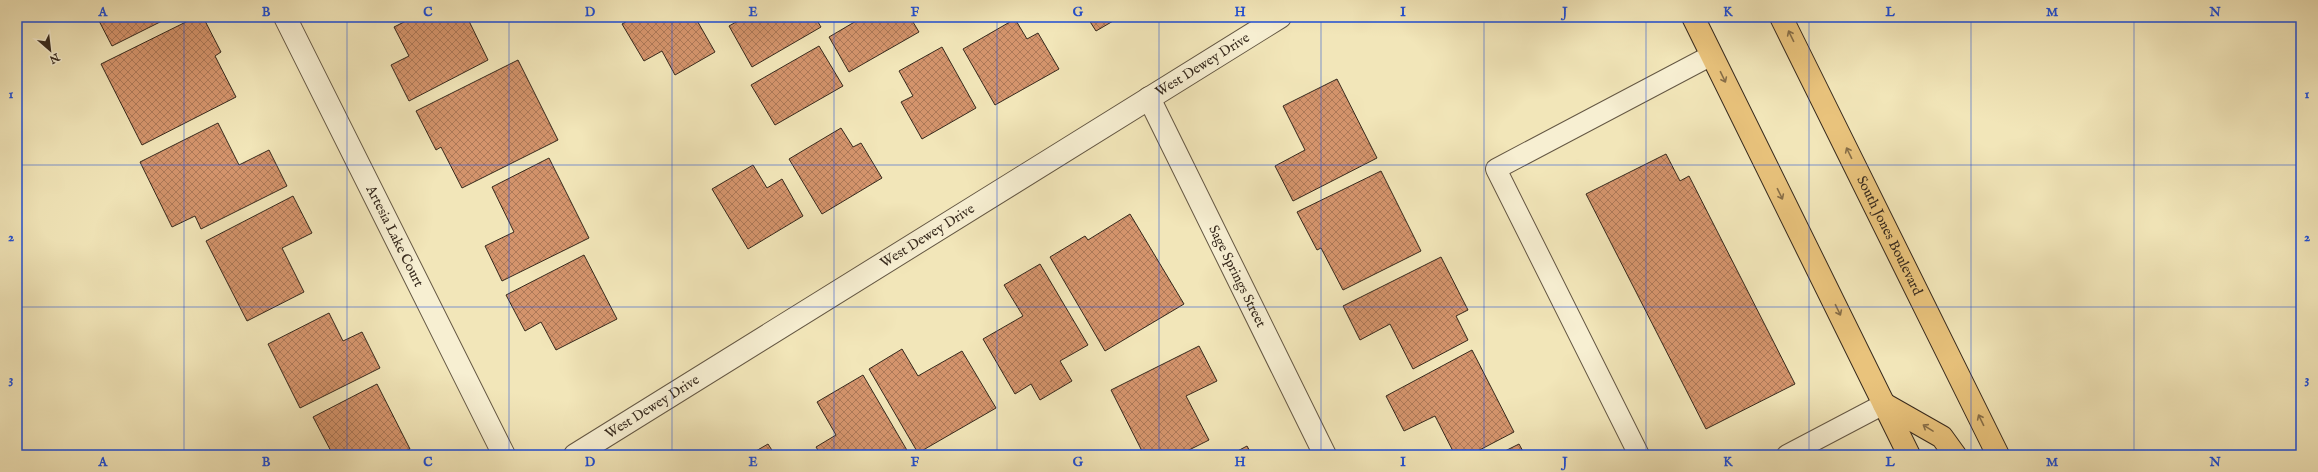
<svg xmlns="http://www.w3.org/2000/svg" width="2318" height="472" font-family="'IM FELL English',serif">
	<defs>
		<pattern id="building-cross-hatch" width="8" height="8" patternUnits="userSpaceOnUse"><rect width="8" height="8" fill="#d4946c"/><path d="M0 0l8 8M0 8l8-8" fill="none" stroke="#ad7958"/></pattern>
	</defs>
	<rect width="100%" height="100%" fill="#f2e6b9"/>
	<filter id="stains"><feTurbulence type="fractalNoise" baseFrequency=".005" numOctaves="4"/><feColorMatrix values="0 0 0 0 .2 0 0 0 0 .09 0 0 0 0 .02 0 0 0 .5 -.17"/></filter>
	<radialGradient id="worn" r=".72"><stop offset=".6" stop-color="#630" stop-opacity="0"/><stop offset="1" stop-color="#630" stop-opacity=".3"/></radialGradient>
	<!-- building -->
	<g fill="url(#building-cross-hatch)" stroke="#36291d">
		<polygon points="97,17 170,17 112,46"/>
		<polygon points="196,17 203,17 221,52 215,56 236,97 142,145 101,64"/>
		<polygon points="414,17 467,17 488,60 409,101 391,65 409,56 394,27"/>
		<polygon points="634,17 695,17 715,52 675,75 662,51 644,61 622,24"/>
		<polygon points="745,17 815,17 821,27 752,67 729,26"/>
		<polygon points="863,17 910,17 919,32 849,72 829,37"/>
		<polygon points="1087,17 1120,17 1096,31"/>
		<polygon points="1015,19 1027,39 1038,33 1059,69 995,105 963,49"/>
		<polygon points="819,46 843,86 775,125 751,85"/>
		<polygon points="942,47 976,108 922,139 901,102 913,96 899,71"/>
		<polygon points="518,60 558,140 462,188 441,147 436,150 416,111"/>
		<polygon points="1337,79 1377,158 1293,201 1275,166 1305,150 1283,106"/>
		<polygon points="218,123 239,165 269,150 287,186 201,229 195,216 172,227 140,162"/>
		<polygon points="841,128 853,147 861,143 882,178 822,214 789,159"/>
		<polygon points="1666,154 1680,181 1689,176 1795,384 1706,429 1586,194"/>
		<polygon points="549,158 589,238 502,281 485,246 514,232 492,187"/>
		<polygon points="753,165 767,188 782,179 803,216 748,249 712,189"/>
		<polygon points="1381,171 1421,251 1343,290 1321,248 1317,250 1297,212"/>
		<polygon points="293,196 312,233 282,248 304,292 247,321 206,241"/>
		<polygon points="1130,214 1184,304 1105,351 1050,257 1085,236 1088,240"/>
		<polygon points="584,255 617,319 556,350 541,322 525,331 506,295"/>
		<polygon points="1441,257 1468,310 1456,316 1468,340 1413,369 1390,324 1360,340 1343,306"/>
		<polygon points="1040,264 1088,345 1060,361 1072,381 1040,400 1031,384 1015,394 983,339 1023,316 1004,285"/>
		<polygon points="329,313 343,341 362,332 380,368 300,408 268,344"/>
		<polygon points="1199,346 1217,381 1186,396 1209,440 1179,455 1144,455 1111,390"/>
		<polygon points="902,349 918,376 962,351 996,408 918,453 869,369"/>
		<polygon points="1472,350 1514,432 1470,455 1455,455 1435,416 1404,431 1386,396"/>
		<polygon points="863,375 908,452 902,455 821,455 816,447 836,435 817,402"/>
		<polygon points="377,384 410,449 397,455 333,455 313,417"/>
		<polygon points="768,444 775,455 749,455"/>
		<polygon points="1519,444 1525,455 1497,455"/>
		<polygon points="1247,446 1252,455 1230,455"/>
	</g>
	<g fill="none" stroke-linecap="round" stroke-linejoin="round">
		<defs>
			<g id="lane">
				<polyline points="1639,455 1496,169 1712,55"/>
				<polyline points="1787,455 1884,404"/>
			</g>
			<g id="street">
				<path id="s1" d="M285,17l219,438"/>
				<path id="s2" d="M1149,98l176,357"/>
				<path id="s3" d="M575,455l705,-438"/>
			</g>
			<g id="primary">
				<polyline points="1693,17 1909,455"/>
				<path id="s4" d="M1781,17l217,438"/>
				<polyline points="1884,404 1942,437 1955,455"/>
			</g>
		</defs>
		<!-- lane casing -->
		<use href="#lane" stroke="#655844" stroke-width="22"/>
		<!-- street casing -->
		<use href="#street" stroke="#655844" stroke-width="24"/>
		<!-- primary casing -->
		<use href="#primary" stroke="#36291d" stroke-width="24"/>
		<!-- lane -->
		<use href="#lane" stroke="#f7efd2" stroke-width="20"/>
		<!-- street -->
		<use href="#street" stroke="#f7efd2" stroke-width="22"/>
		<!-- primary -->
		<use href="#primary" stroke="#e9c37c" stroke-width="22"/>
	</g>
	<!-- one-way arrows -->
	<defs><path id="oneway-shaft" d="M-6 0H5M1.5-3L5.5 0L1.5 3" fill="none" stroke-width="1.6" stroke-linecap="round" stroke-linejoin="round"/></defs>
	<g stroke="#876e48">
		<use href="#oneway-shaft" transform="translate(1791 36) rotate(-116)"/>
		<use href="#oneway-shaft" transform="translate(1723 77) rotate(64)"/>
		<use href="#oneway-shaft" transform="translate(1849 153) rotate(-116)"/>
		<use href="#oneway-shaft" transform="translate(1780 194) rotate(64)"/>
		<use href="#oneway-shaft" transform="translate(1838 310) rotate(64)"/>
		<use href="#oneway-shaft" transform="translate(1981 420) rotate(-116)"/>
		<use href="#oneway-shaft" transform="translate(1928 428) rotate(-148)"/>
	</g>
	<!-- grid -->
	<path fill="none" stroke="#1d4ed8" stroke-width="1" stroke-opacity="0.55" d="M184,17v438M347,17v438M509,17v438M672,17v438M834,17v438M997,17v438M1159,17v438M1321,17v438M1484,17v438M1646,17v438M1809,17v438M1971,17v438M2134,17v438M17,165h2284M17,307h2284"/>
	<g text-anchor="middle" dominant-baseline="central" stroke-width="3" stroke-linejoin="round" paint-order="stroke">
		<!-- street labels -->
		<g font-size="14" fill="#36291d" stroke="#f7efd2">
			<text stroke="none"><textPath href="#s3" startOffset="739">West Dewey Drive</textPath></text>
			<text stroke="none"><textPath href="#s1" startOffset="245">Artesia Lake Court</textPath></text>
			<text stroke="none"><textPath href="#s3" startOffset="415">West Dewey Drive</textPath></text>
			<text stroke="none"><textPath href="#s4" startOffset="244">South Jones Boulevard</textPath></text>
			<text stroke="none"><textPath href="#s2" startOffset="199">Sage Springs Street</textPath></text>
			<text stroke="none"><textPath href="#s3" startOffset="91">West Dewey Drive</textPath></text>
		</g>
	</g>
	<!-- margin -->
	<rect width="2318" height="472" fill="none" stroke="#f2e6b9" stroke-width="44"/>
	<!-- north arrow -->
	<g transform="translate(50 50) rotate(152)" stroke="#f7efd2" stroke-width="3" paint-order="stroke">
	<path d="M0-3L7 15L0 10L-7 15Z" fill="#36291d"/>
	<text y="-6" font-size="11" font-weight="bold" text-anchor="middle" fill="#36291d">N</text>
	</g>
	<rect x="22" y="22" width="2274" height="428" fill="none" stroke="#1d4ed8" stroke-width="1.5"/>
	<g font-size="13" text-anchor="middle" font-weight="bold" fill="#1d4ed8">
		<text x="103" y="16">A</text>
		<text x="266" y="16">B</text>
		<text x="428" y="16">C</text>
		<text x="590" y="16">D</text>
		<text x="753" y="16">E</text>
		<text x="915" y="16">F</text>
		<text x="1078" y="16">G</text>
		<text x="1240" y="16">H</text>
		<text x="1403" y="16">I</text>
		<text x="1565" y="16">J</text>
		<text x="1728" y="16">K</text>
		<text x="1890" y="16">L</text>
		<text x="2052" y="16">M</text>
		<text x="2215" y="16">N</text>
		<text x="11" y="98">1</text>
		<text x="2307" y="98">1</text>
		<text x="11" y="241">2</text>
		<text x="2307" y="241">2</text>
		<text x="11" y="383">3</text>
		<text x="2307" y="383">3</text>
		<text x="103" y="466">A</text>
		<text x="266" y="466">B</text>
		<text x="428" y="466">C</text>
		<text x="590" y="466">D</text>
		<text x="753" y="466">E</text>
		<text x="915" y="466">F</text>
		<text x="1078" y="466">G</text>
		<text x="1240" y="466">H</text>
		<text x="1403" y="466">I</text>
		<text x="1565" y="466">J</text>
		<text x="1728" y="466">K</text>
		<text x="1890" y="466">L</text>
		<text x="2052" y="466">M</text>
		<text x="2215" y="466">N</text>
	</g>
	<rect width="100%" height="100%" filter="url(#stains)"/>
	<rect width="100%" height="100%" fill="url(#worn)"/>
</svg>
